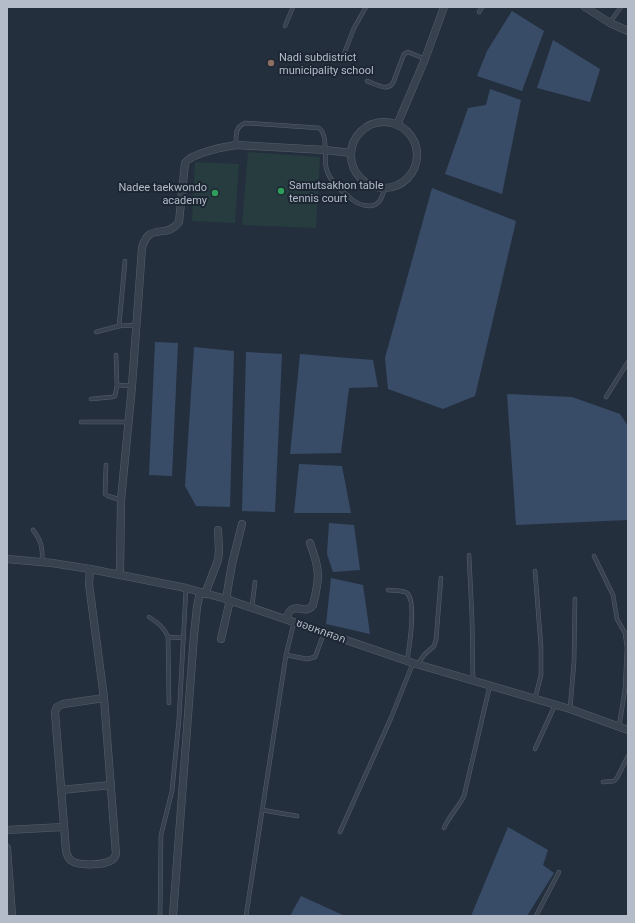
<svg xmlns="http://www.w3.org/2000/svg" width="635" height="923" font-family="Roboto,'Noto Sans Thai',sans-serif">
	<rect width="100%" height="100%" fill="#242f3e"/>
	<!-- green -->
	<g fill="#263c3f">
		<polygon points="248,152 320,157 316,228 242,225"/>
		<polygon points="195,162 239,164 235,223 192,221"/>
	</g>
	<!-- water -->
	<g fill="#394c67">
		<polygon points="512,11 544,31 522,91 477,76 487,51"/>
		<polygon points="553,40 600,69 590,102 537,88"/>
		<polygon points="490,89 521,100 502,194 445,174 468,108 486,105"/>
		<polygon points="432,188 516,221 475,396 443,409 388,389 385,358"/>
		<polygon points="155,342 178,343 172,476 149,475"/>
		<polygon points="194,347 234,351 230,507 196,506 185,486"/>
		<polygon points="246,352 282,354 275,512 242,511"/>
		<polygon points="300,354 373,360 378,387 349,388 341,453 290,454"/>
		<polygon points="507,394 572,397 620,414 628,426 628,520 516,525"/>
		<polygon points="299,464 342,466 351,513 294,513"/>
		<polygon points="329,523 354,525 360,570 333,572 327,554"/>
		<polygon points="331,578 363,585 370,634 326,624"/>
		<polygon points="508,827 548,850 543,865 554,873 527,916 471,916"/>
		<polygon points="301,896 345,916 290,916"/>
	</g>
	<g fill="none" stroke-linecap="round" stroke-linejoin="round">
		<defs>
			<g id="service">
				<polyline points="479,12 482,7"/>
				<polyline points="610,22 621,7"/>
				<polyline points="285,26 293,7"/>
				<polyline points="344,54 354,28 366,7"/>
				<path d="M367,81c9,3 19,11 26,2l11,-29 4,-2 17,7"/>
				<path d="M236,145c0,-10 -1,-18 9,-22l74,5c9,6 5,28 7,39 2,12 13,22 22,29 6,6 14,10 22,10 11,-1 12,-10 15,-18"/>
				<polyline points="119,326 136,325"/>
				<polyline points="96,332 119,326 125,261"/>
				<polyline points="117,385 132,386"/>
				<polyline points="606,397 628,362"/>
				<polyline points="91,399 112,397 115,396 117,385 116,355"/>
				<polyline points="81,422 129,422"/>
				<polyline points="106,465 105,494 108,496 121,500"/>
				<path d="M33,530c8,10 10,18 9,32"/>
				<polyline points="469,555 472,618 473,680"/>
				<polyline points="594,556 613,595 617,619 625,633 627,648 625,689 619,727"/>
				<polyline points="535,571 541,647 541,675 535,699"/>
				<path d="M388,590c5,1 15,0 19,3 10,9 2,55 0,68"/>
				<polyline points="252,607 255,582"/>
				<path d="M149,617c9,6 15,10 19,20l1,66"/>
				<polyline points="168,637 184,638"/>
				<polyline points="286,655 307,659 315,657 324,633"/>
				<polyline points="418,664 424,655 434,646 436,640 441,578"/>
				<polyline points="570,709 574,662 575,599"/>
				<polyline points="535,749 555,705"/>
				<polyline points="603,782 614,781 617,778 628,756"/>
				<polyline points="262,810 297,816"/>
				<path d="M444,828c5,-12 14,-20 20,-32l26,-111"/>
				<polyline points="340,832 391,718 413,663"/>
				<polyline points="160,916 161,835 172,791 179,719 186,588"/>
				<polyline points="246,916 286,655 294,622"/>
				<polyline points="536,916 559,872"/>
			</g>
			<g id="minor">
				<polyline points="585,7 610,23 628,31"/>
				<circle cx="384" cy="155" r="33"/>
				<polyline points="397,125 425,59 444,7"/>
				<polyline points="7,559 52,563 90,569 186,588 226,599 413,663 570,709 628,730"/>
				<path d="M90,569l-1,15 15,114 12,156c-1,3 -3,6 -6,7 -7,4 -31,5 -38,0 -4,-2 -5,-6 -6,-10l-11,-139 2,-5 6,-3 41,-6"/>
				<path d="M120,575l1,-75 11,-114 10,-138c7,-27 24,-8 37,-26l6,-59c7,-10 38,-16 51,-18l89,5 26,3"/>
				<polyline points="205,594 218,560 219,551 218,530"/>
				<polyline points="226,599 232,564 242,524"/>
				<path d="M286,619c1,-2 3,-8 5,-9 7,-6 15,5 22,-5 7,-28 7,-35 -3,-62"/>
				<polyline points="221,639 230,600"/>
				<polyline points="61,790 111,785"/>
				<polyline points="7,830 63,827"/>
				<polyline points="7,848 12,916"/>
				<polyline points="173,916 194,635 197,607 200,592"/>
			</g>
		</defs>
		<!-- service casing -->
		<use href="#service" stroke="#565f6c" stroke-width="4.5"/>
		<!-- minor casing -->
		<use href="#minor" stroke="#565f6c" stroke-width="8"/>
		<!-- service -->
		<use href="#service" stroke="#38414e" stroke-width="3.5"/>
		<!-- minor -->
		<use href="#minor" stroke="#38414e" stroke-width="7"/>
	</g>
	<!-- markers -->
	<circle fill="#8d6e63" stroke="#1d2633" stroke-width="1.5" cx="271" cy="63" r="4"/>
	<g fill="#2e9e5b" stroke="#1d2633" stroke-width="1.5">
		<circle cx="281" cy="191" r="4"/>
		<circle cx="215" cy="193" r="4"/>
	</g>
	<g text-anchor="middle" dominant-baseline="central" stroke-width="4" stroke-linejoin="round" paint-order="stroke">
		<!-- poi labels -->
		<g font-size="11" fill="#b4bcc9" stroke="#1d2633" text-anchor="start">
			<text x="279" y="57">Nadi subdistrict<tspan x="279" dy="13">municipality school</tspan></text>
			<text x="289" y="185">Samutsakhon table<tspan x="289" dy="13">tennis court</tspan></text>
			<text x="207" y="187" text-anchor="end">Nadee taekwondo<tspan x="207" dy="13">academy</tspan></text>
		</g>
		<!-- street labels -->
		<g font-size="11" fill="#b4bcc9" stroke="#1d2633">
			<text transform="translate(321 631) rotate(20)">ซอยหกศอก</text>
		</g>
	</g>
	<!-- border -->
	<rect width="635" height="923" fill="none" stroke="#b4bcc9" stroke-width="16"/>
</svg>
